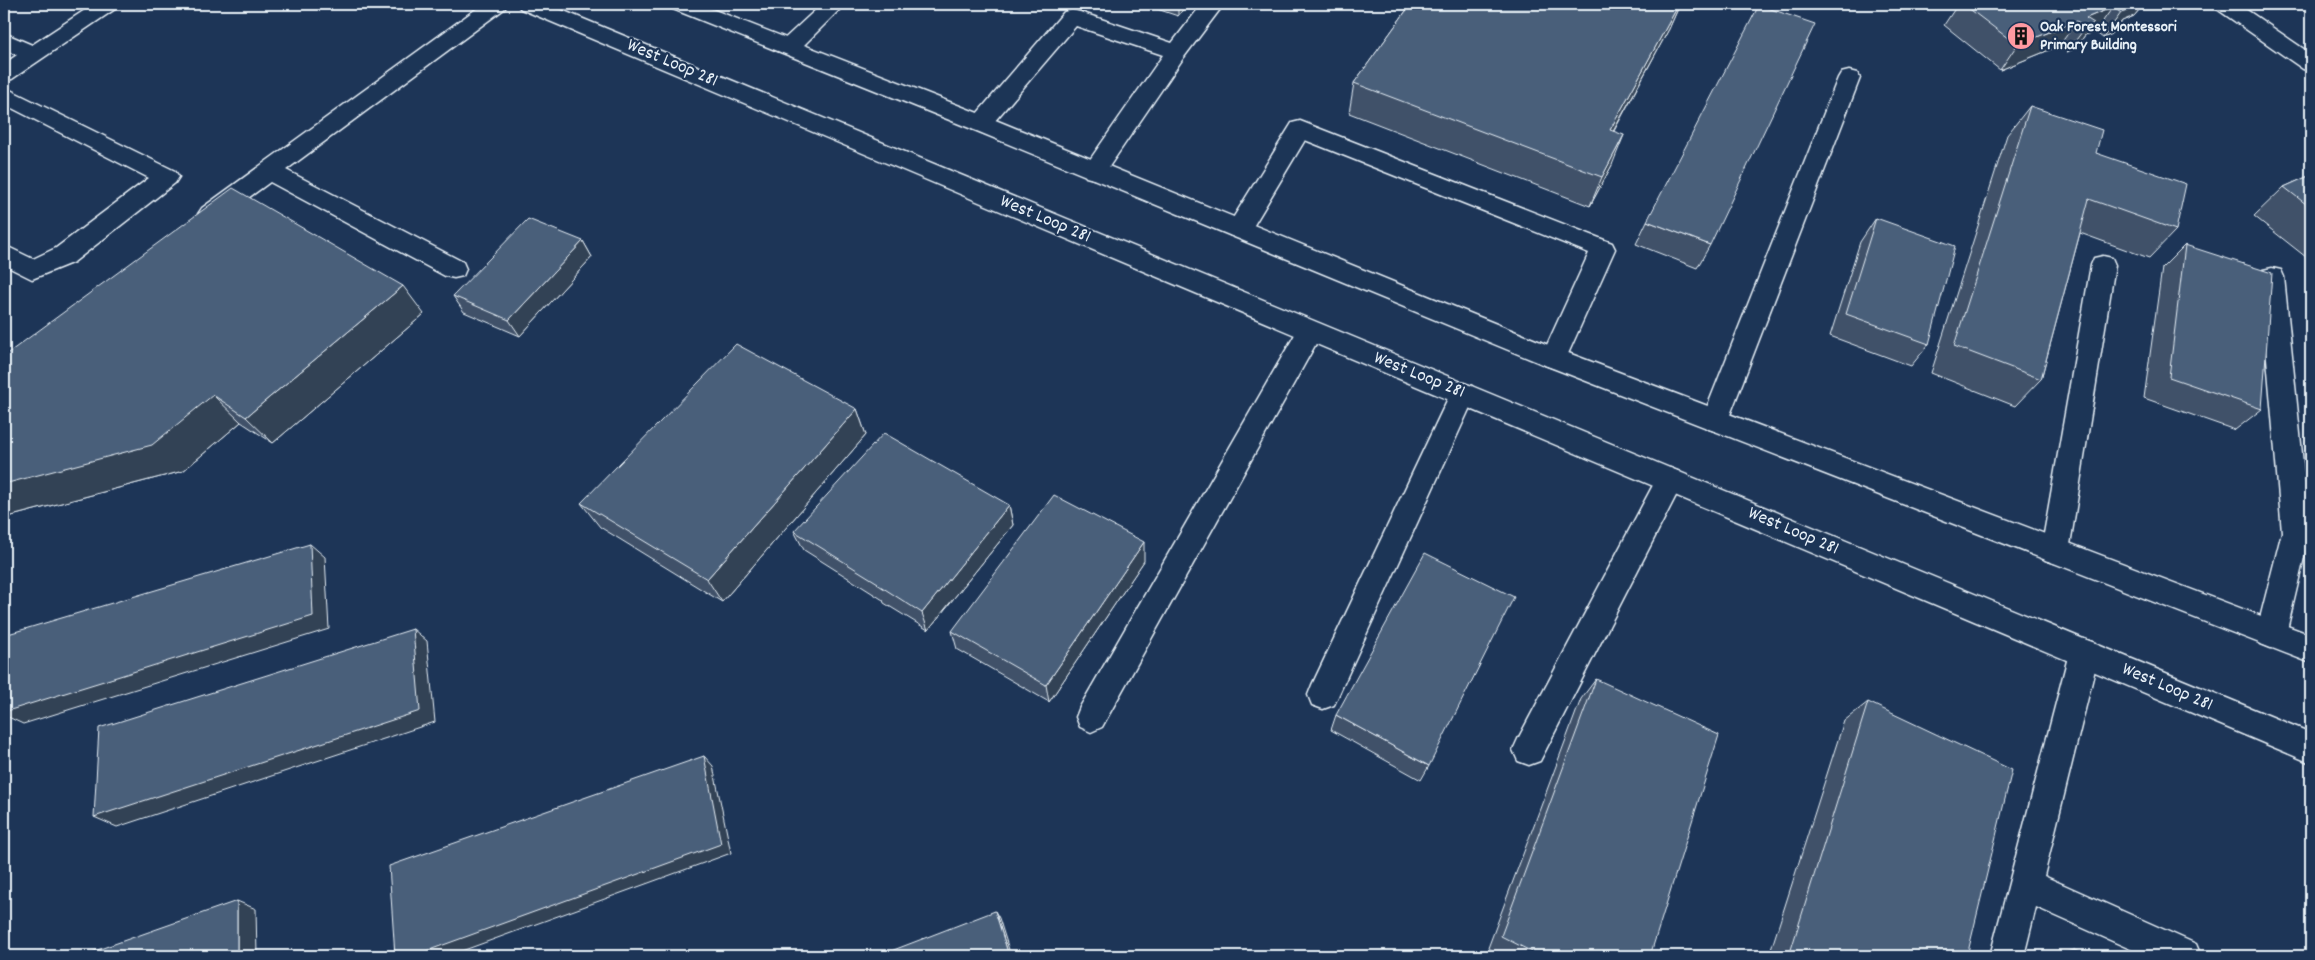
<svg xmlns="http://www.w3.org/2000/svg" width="2315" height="960" font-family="Dekko,sans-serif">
	<rect width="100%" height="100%" fill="#1d3557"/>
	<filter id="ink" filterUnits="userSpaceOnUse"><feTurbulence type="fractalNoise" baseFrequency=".02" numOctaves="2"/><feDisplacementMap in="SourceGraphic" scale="10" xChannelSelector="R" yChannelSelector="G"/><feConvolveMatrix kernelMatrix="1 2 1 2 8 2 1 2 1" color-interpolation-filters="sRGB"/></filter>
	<g filter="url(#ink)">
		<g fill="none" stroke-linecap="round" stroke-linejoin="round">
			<defs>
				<g id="minor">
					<polygon points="94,4 119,4 115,9 12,79 4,81 4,64 17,55 4,49 4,33 32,45"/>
					<polygon points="483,4 508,4 504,9 286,170 463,262 466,269 463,276 454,278 445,276 270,182 218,220 210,223 202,220 198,214 202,208"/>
					<polygon points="822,4 845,4 797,52 789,54 781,52 778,47 781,42"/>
					<polygon points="1202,4 1224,4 1184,57 1102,177 1094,179 1086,177 1082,171 1163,55 1076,26 988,129 980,131 972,129 969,123 1064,12 1072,10 1080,12 1172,43"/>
					<polygon points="2214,4 2238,4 2311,54 2311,71 2303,69 2217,9"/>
					<polygon points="1849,71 1857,73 1860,78 1728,420 1724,428 1715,431 1706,428 1702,420 1838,78 1841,73"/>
					<polygon points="4,87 175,171 179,177 175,183 74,262 32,279 4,265 4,245 33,259 56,248 149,178 4,104"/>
					<polygon points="1300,121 1612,243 1615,249 1563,365 1554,368 1545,365 1541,358 1589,253 1305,140 1248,235 1239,238 1230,235 1227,229 1230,223 1292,123"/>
					<polygon points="2103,256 2112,258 2115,265 2069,551 2065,560 2055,563 2045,560 2041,551 2091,265 2094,258"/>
					<polygon points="2272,268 2281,270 2284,277 2310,532 2286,634 2281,644 2271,648 2261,644 2256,634 2282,532 2260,277 2263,270"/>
					<polygon points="1310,321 1319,324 1323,331 1102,727 1091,732 1080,727 1076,717 1080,707 1301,324"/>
					<polygon points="1463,383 1472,386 1476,394 1334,705 1323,709 1312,705 1308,695 1312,685 1450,394 1454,386"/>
					<polygon points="1670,468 1680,472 1684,480 1540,761 1529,765 1518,761 1513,750 1518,739 1660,472"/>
					<polygon points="2084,639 2095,643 2099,653 2044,876 2196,944 2201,956 2146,956 2036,907 2024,956 1990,956 2069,653 2073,643"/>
				</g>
				<g id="highway">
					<polygon points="517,4 547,4 2311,733 2311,763 521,9"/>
					<polygon points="670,4 699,4 988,117 1563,351 2311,635 2311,663 1545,365 972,129 673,9"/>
				</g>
			</defs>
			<!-- minor casing -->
			<use href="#minor" stroke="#e8f1f8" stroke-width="3"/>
			<!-- highway casing -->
			<use href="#highway" stroke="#e8f1f8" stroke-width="3"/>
			<!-- minor -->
			<use href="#minor" fill="#1d3557" fill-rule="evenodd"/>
			<!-- highway -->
			<use href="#highway" fill="#1d3557" fill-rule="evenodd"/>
		</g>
		<!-- wall -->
		<g fill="#3f5169" stroke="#e8f1f8">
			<polygon points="1142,4 1187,4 1178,16"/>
			<polygon points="1411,4 1680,4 1669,29 1614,131 1612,165 1590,206 1349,113 1354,83"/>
			<polygon points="1958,4 2144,4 2134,16 2122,21 2112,34 2103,38 2095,32 2085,35 2076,48 2067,52 2059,46 2000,70 1944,25"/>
			<polygon points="2030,106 2096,153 2176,230 2149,258 2080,233 2041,379 2015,406 1931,373 2007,135"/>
			<polygon points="2311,175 2311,261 2254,216 2284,187"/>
			<polygon points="1876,218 1929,344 1911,366 1830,336 1860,242"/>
			<polygon points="1647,221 1710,245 1697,268 1636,244"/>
			<polygon points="583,241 592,257 520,336 464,312 453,296"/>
			<polygon points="2185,245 2262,409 2235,430 2144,398 2162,268"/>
			<polygon points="424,314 273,443 241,422 183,471 4,518 4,356"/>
			<polygon points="857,409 866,435 722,602 600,527 581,503"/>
			<polygon points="1009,505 1013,525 928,630 884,603 883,600 804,550 794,531"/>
			<polygon points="1144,561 1049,702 957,649 952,631"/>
			<polygon points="1596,679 1650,956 1503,956 1488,948 1581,699"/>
			<polygon points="1868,702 1967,956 1769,956 1844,721"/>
			<polygon points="1336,715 1429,766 1421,780 1331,730"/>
			<polygon points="2074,950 2090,956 2056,956"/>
		</g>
		<!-- shaded-wall -->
		<g fill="#334255" stroke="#e8f1f8">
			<polygon points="1178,4 1187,4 1178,16"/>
			<polygon points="1679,4 1680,4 1669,29 1598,159 1610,130"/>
			<polygon points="2123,4 2144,4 2134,16 2122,21 2112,34 2103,38 2121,13"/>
			<polygon points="2113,7 2095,32 2085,35 2076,48 2067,52 2085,28 2086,18"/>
			<polygon points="2077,21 2059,46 2000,70 2017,45"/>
			<polygon points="1624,135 1612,165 1590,206 1602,177"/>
			<polygon points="583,241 592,257 520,336 509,320"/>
			<polygon points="403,286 424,314 273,443 246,417"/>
			<polygon points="213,395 241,422 183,471 4,518 4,484"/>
			<polygon points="857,409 866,435 722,602 707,579"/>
			<polygon points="1009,505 1013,525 928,630 922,613"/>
			<polygon points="1144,542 1144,561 1049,702 1046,685"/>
			<polygon points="310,544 325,557 329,629 23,724 4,715 4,712"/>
			<polygon points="413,629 427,641 435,722 117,827 94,817"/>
			<polygon points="704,756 713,766 731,853 448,956 413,956"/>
			<polygon points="237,901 256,909 257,956 237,956"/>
			<polygon points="995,911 999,918 1011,956 1009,956"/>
		</g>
		<!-- building -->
		<g fill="#495e7a" stroke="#e8f1f8">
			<polygon points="1411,4 1679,4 1610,130 1624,135 1602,177 1354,83"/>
			<polygon points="1963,4 2123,4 2131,10 2121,13 2113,7 2086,18 2094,23 2085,28 2077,21 2017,45"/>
			<polygon points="1759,5 1815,24 1710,245 1647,221"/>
			<polygon points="2030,106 2102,130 2096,153 2186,184 2176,230 2089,199 2041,379 1954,346"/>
			<polygon points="2311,175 2311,208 2284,187"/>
			<polygon points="233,188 403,286 246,417 213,395 152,445 4,484 4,356"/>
			<polygon points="1876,218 1955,246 1929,344 1846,314"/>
			<polygon points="528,219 583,241 509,320 453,296"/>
			<polygon points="2185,245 2272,273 2262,409 2169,377"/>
			<polygon points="736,344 857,409 707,579 581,503"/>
			<polygon points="884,433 1009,505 922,613 877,584 878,583 794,531"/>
			<polygon points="1054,495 1144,542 1046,685 952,631"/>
			<polygon points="310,544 313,616 4,712 4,679 8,634"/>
			<polygon points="1425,553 1514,597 1429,766 1336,715"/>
			<polygon points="413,629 420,711 94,817 99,728"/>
			<polygon points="1596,679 1719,735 1650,956 1540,956 1501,936"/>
			<polygon points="1868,702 2012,770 1967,956 1789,956"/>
			<polygon points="704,756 721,844 413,956 395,956 389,866"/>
			<polygon points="237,901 237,956 80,956"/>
			<polygon points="995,911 1009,956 878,956"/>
			<polygon points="2074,950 2090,956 2074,956"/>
		</g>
	</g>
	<!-- icons -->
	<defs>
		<symbol id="building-disc" viewBox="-11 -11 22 22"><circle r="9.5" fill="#ff9aa2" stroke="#1d3557"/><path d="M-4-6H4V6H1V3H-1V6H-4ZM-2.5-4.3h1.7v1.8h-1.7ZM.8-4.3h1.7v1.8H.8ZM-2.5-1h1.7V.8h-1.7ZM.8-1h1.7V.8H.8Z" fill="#111"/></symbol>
	</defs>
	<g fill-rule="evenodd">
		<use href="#building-disc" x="2005" y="20" width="32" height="32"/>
	</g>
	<g text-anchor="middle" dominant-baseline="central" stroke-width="4.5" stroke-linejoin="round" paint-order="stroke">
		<!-- far-poi labels -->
		<g font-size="16" font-weight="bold" fill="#e8f1f8" stroke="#1d3557" text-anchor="start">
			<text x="2040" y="27">Oak Forest Montessori<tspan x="2040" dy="18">Primary Building</tspan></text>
		</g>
		<!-- street labels -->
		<g font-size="19" fill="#e8f1f8" stroke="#1d3557">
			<text transform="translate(672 64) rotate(23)">West Loop 281</text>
			<text transform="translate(1045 220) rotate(23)">West Loop 281</text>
			<text transform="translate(1419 376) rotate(22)">West Loop 281</text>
			<text transform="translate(1793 532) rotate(23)">West Loop 281</text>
			<text transform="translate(2167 688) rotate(23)">West Loop 281</text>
		</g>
	</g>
	<!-- margin -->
	<rect width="2315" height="960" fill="none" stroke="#1d3557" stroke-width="20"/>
	<rect x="10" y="10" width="2295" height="940" fill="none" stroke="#e8f1f8" stroke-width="2" filter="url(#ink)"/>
</svg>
